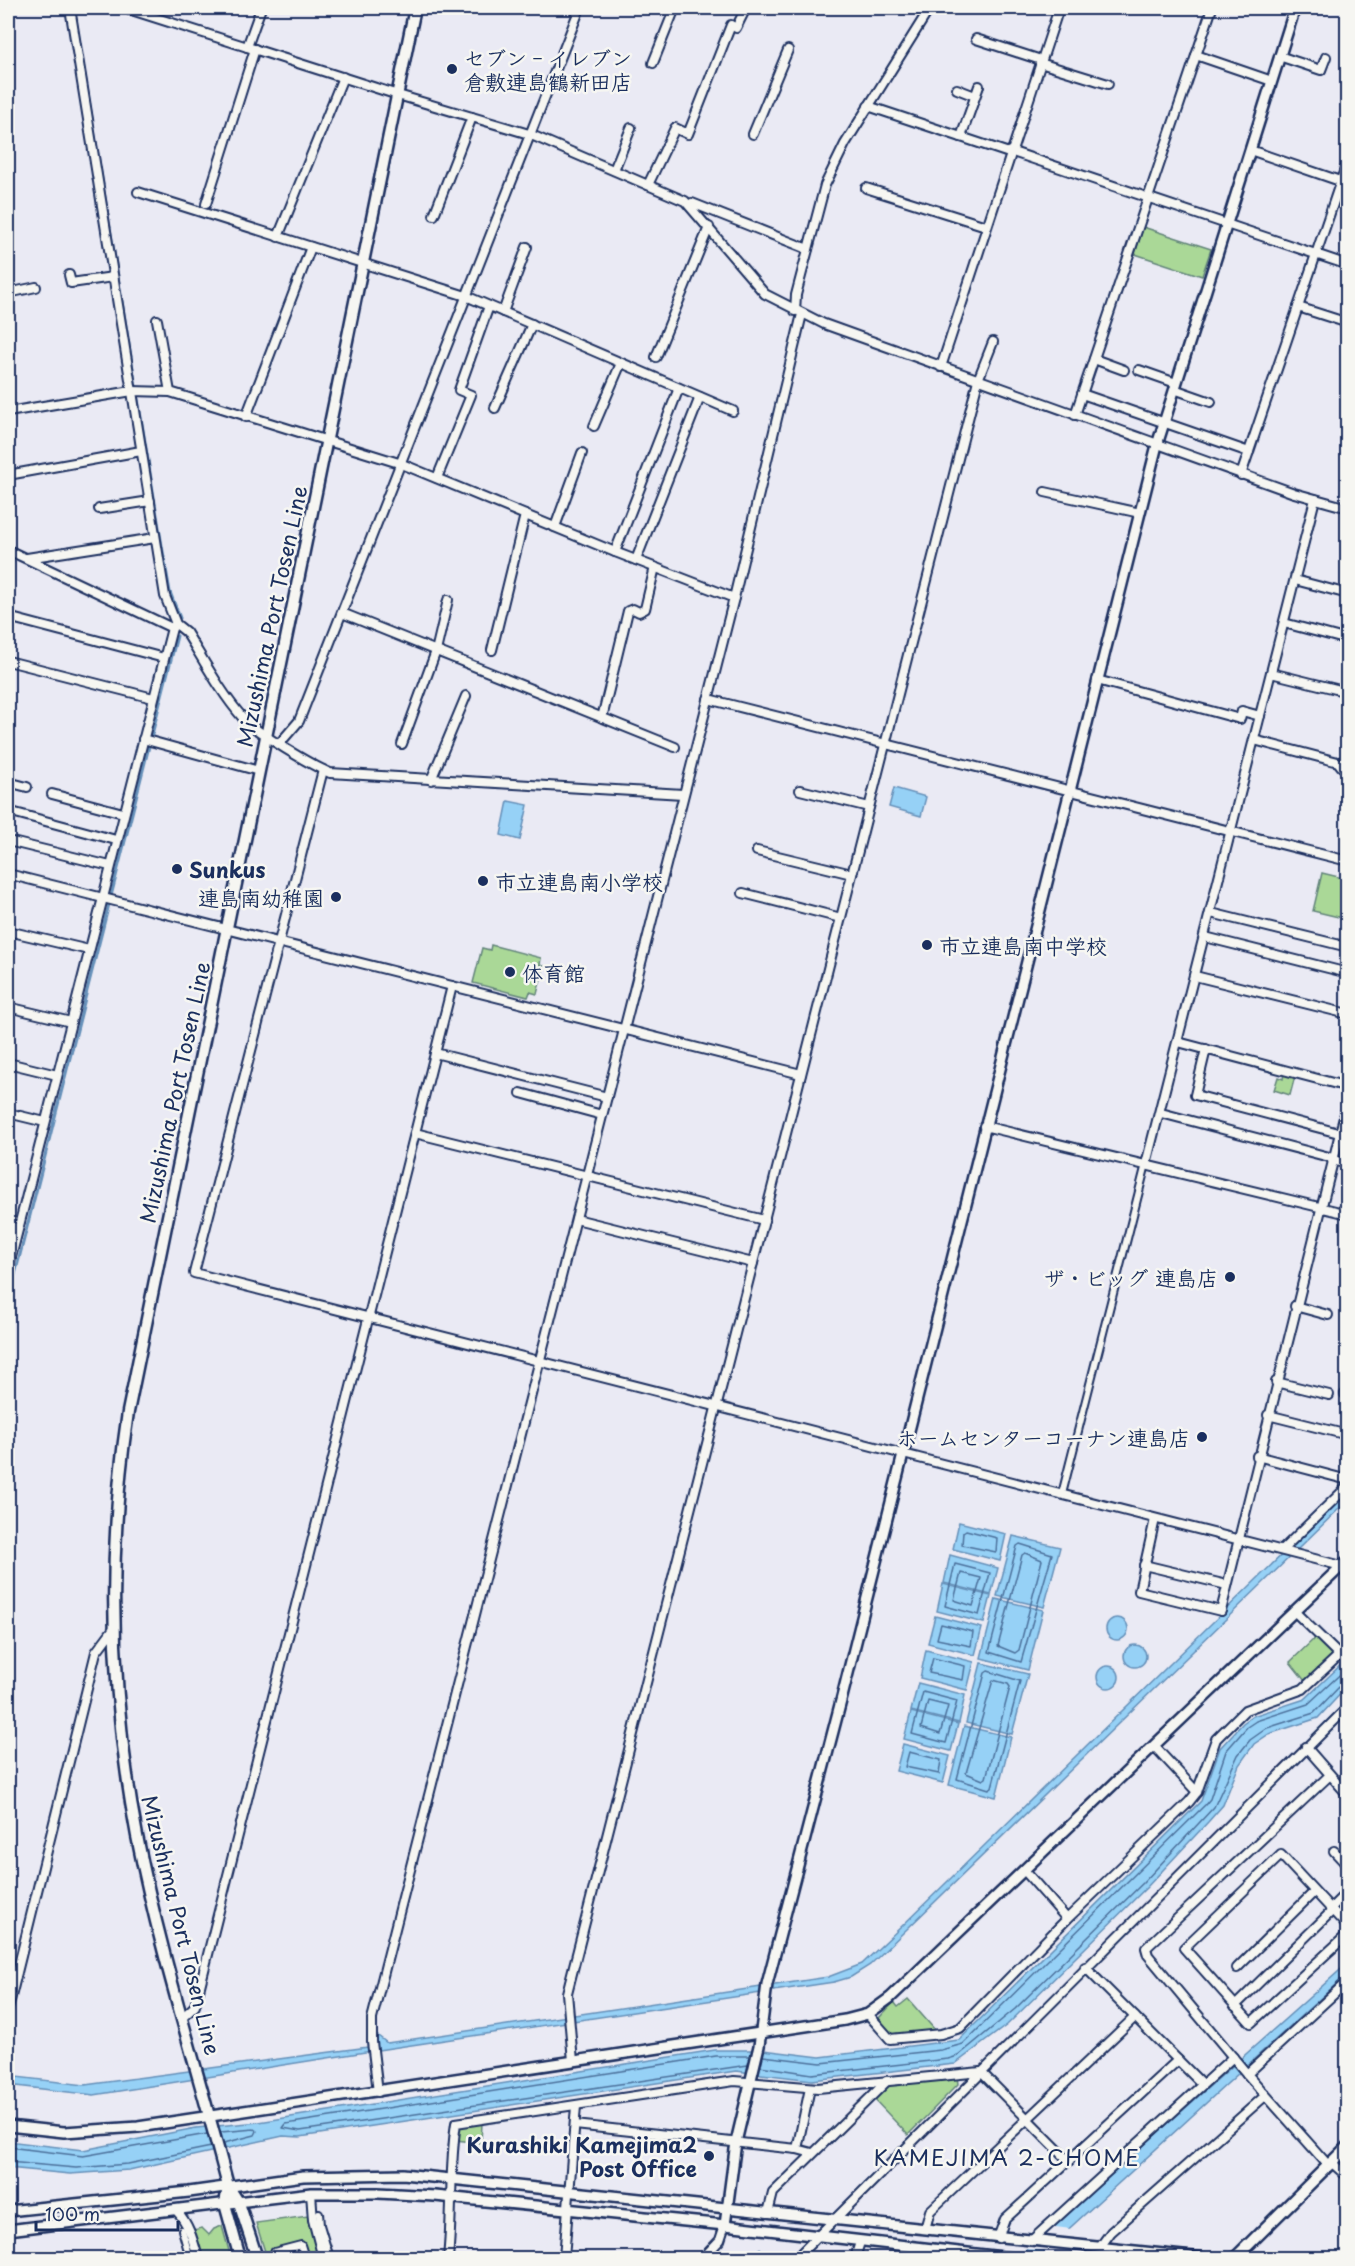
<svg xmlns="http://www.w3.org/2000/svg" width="1355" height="2266" font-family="'Playpen Sans','Klee One',sans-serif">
	<rect width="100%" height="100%" fill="#eaeaf4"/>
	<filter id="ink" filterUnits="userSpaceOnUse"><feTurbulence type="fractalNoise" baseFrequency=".0167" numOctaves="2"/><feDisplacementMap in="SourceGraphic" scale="12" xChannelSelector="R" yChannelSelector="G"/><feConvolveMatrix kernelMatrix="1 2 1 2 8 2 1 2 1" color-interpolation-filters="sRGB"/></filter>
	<g filter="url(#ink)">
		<!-- green -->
		<g fill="#aad897" stroke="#62847a" stroke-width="1.5">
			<polygon points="1143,227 1211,249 1202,276 1135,254"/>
			<polygon points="1322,873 1347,879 1347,919 1313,911"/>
			<polygon points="491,945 541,958 540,965 544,966 537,994 530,992 528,997 473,983 482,948 490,950"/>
			<polygon points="1284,1073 1295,1076 1290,1095 1274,1090 1278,1077 1283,1079"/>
			<polygon points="1316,1637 1330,1651 1331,1657 1305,1681 1290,1662"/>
			<polygon points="908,1999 935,2030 892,2034 881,2024 879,2018 894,2002 898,2007"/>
			<polygon points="957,2077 958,2084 908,2135 873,2098 885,2086"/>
			<polygon points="482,2123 481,2143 456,2140 461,2125"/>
			<polygon points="308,2216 320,2258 267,2258 256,2223"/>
			<polygon points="222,2226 231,2258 201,2258 193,2230 202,2228 209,2235 214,2229"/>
		</g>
		<!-- water -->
		<g fill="#96d1f6" stroke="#6590b9" stroke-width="1.5">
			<polygon points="894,788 926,797 921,816 889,807"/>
			<polygon points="508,801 528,805 520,840 501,835"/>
			<polygon points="1347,1491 1347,1501 1298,1549 870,1965 851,1977 834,1982 378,2050 94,2095 8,2085 8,2076 85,2085 368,2047 378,2036 387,2043 828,1977 862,1964 901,1927"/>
			<polygon points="959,1522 1006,1534 1000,1561 953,1549"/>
			<polygon points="1013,1536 1060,1547 1044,1607 997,1596"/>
			<polygon points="950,1555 998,1568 991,1595 944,1583"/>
			<polygon points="943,1584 991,1596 984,1623 937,1611"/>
			<polygon points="996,1599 1043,1610 1028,1670 981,1658"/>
			<polygon points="935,1616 982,1628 975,1655 928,1643"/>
			<circle cx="1117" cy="1629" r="11"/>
			<circle cx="1135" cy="1656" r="11"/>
			<polygon points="926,1650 974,1662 967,1690 920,1678"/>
			<polygon points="1347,1659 1347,1687 1318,1718 1269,1734 1254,1744 1239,1765 1223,1805 1208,1822 1147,1887 1007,2025 955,2064 812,2080 736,2071 300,2137 283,2136 129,2170 70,2174 8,2168 8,2141 83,2150 196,2128 259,2122 715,2050 763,2050 820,2057 959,2040 1201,1801 1220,1748 1243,1723 1253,1716 1305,1699"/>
			<polygon points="981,1663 1028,1674 1012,1734 966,1723"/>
			<circle cx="1108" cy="1677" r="11"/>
			<polygon points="918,1683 965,1695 959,1723 911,1711"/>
			<polygon points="911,1712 958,1724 951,1751 904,1739"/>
			<polygon points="964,1726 1011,1737 996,1797 949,1785"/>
			<polygon points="903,1744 950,1756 943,1783 896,1771"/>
			<polygon points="1347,1964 1347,1974 1037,2258 1017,2258"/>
		</g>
		<!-- pier -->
		<polygon fill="#eaeaf4" points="1048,2226 1071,2229 1046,2251 1025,2249"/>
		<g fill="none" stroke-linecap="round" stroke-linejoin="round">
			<!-- shore -->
			<g stroke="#4c709b" stroke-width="1.5">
				<polygon points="966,1530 997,1538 996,1552 962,1545 963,1532"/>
				<polygon points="1020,1544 1052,1554 1021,1662 989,1652 1017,1546"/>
				<polygon points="1025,1553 1042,1560 1019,1650 1015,1653 998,1646 1022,1555"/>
				<polygon points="955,1564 990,1573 979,1615 945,1606"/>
				<polygon points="961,1573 981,1578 973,1606 954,1600"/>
				<polygon points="941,1624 973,1632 971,1646 937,1639"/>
				<polygon points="933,1658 965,1666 963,1680 929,1673"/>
				<polygon points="988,1671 1020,1681 992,1787 989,1789 957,1779 985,1673"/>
				<polygon points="993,1680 1008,1684 1010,1687 986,1778 983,1780 966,1773"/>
				<polygon points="923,1692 957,1701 946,1743 912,1734"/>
				<polygon points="928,1701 948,1706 940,1734 921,1728"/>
				<polygon points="909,1752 941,1760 939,1774 905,1767"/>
				<polyline points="763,2056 821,2063 941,2050 963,2044 1205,1805 1210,1799 1226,1751 1247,1727 1256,1721 1308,1704 1348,1667"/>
				<polyline points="748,2065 300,2131 283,2128 286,2124 716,2056 751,2056"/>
				<polyline points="760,2066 812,2074 948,2059 958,2056 1015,2009 1143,1883 1214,1807 1238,1755 1250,1740 1267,1728 1314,1713 1341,1685 1348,1684"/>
				<polyline points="221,2132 254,2129 257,2131 255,2135 224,2143"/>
				<polyline points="8,2147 83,2156 207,2134"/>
				<polyline points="8,2162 76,2168 128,2164 211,2147"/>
			</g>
			<!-- stream -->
			<g stroke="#6590b9" stroke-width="3">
				<polyline points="74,8 162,546 170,592 180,618"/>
				<polyline points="8,1302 177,636"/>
				<polyline points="750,2258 760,2249"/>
			</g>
			<defs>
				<g id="pedestrian">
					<polyline points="1062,1494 1146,1164"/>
					<polyline points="319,2213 320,2225 330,2258"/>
					<polyline points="182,2230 190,2258"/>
					<polyline points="276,2258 274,2252 301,2245 305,2258"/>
				</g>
				<g id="minor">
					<path d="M70,8l95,588 11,28 10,8c18,29 35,61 57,86 14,15 68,47 87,55l353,21"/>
					<polyline points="125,8 398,95 529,134 685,201 765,294 824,324 1294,493 1348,508"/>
					<polyline points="694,9 695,8"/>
					<polyline points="736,28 746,8"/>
					<polyline points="976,39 1041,60"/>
					<polyline points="247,47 261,8"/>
					<polyline points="1196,55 1272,81"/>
					<polyline points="1279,56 1321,70 1326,57"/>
					<polyline points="653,63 675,8"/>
					<polyline points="1040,63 1108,84"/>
					<polyline points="957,89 975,96"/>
					<polyline points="868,106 1009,153"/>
					<polyline points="753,134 788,50"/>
					<polyline points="961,137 979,86"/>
					<polyline points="1250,150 1340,181"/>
					<polyline points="1010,151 1348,265"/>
					<polyline points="614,170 631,128"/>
					<polyline points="648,185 675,128 688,134 731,25"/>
					<polyline points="866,188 986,226"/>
					<polyline points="138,192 466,296 733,411"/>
					<polyline points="692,203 808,249"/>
					<polyline points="206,204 255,49"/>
					<polyline points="434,215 472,117"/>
					<polyline points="278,237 343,77"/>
					<polyline points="69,275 71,283 113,277"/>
					<polyline points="8,293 36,287"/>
					<polyline points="1298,307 1348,323"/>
					<polyline points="795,311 796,295 825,185 845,144 930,8"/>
					<polyline points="503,312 527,247"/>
					<polyline points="157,320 170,392 402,464 615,552 734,598"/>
					<polyline points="656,357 709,227"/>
					<polyline points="1094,359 1124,370"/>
					<polyline points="941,367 1059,8"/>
					<polyline points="1139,370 1176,383"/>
					<polyline points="1174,389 1211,402"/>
					<polyline points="1082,394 1249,452"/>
					<polyline points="495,408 532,324"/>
					<polyline points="8,412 132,391 170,392"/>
					<polyline points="1075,415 1212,8"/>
					<polyline points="246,417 311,247"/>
					<polyline points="594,426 621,363"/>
					<polyline points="8,475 141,451"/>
					<polyline points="1241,475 1348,160"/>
					<polyline points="437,478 471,395 459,390 489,306"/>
					<polyline points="1045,492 1140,513"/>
					<polyline points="99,509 150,501"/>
					<polyline points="555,527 582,453"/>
					<polyline points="8,550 172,628 174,626"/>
					<polyline points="615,552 679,388"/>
					<polyline points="8,558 8,561"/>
					<polyline points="27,558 155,538"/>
					<polyline points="636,560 700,397"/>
					<polyline points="1295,580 1348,594"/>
					<polyline points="342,613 675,747"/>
					<polyline points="8,617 164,658"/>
					<polyline points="1284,623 1348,640"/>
					<polyline points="492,650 525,515"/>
					<polyline points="8,661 153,698"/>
					<polyline points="1271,673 1348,692"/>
					<polyline points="1097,680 1240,719 1242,711 1260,716"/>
					<polyline points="708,699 1348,861"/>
					<polyline points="602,718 628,611 633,609 639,612 645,609 655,567"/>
					<polyline points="143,739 259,771"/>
					<polyline points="1254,740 1338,762 1342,767 1348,768"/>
					<polyline points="280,743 299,721 580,8"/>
					<polyline points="402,744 436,651 448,600"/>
					<polyline points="323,770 194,1273 1342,1566"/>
					<polyline points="431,780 466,696"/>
					<polyline points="8,782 27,787"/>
					<polyline points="800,790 869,807"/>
					<polyline points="52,794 123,813"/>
					<polyline points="8,811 116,840"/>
					<polyline points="8,841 110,866"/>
					<polyline points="757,851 852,874"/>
					<polyline points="8,874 801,1074"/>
					<polyline points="743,893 841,918"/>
					<polyline points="1211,913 1348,947"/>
					<polyline points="8,931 89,950"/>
					<polyline points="1205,937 1348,973"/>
					<polyline points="1195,976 1348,1014"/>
					<polyline points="8,1007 71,1022"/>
					<polyline points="1178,1042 1348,1087"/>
					<polyline points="1206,1049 1195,1095 1339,1133"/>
					<polyline points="435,1053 607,1097"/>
					<polyline points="8,1063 57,1075"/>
					<polyline points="521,1093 602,1115"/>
					<polyline points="8,1113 45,1122"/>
					<polyline points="1161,1113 1333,1158"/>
					<polyline points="984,1126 1348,1214"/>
					<polyline points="415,1133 764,1220"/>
					<polyline points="1332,1160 1348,1164"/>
					<polyline points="1146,1164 1315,499"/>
					<polyline points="576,1219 753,1263"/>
					<polyline points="8,1226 18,1228"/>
					<polyline points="8,1269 172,628"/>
					<polyline points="1295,1306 1328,1315"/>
					<polyline points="1276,1382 1329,1395"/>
					<polyline points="1345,1394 1348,1395"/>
					<polyline points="1268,1415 1348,1435"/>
					<polyline points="1257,1456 1348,1480"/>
					<polyline points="1155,1519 1139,1591 1221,1611 1348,1101"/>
					<polyline points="1282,1550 1348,1486"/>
					<polyline points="1144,1565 1227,1585"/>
					<polyline points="1294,1611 1339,1655"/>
					<polyline points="1155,1747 1197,1792"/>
					<polyline points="1306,1747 1348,1795"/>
					<polyline points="1334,1851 1348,1866"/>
					<polyline points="1024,1870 1067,1919"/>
					<polyline points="1330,1909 1348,1891"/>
					<polyline points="1348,1927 1281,1855 1184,1948 1251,2023 1348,1934"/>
					<polyline points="1085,1967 1202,2084"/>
					<polyline points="1237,1968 1314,1892"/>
					<polyline points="1235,2006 1332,1911"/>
					<polyline points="8,2009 96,1652 114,1628"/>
					<polyline points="868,2014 890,2039 941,2034 960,2028 1067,1919 1189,1802 1197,1792 1216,1739 1245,1710 1303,1689 1348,1647"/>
					<polyline points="183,2017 195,2006 452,986"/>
					<polyline points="573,2061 567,1993 978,380 993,342"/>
					<polyline points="1247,2074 1148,1955 1146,1948 1330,1775"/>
					<polyline points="378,2092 372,2042 372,2019 734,598 802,314"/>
					<polyline points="575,2125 797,2149 812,2153"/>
					<polyline points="797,2149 810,2088"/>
					<polyline points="1331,2162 1348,2177"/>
					<polyline points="1328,2165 1247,2074 1348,1981"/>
					<polyline points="311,2193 313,2220 323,2258"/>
					<path d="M176,2210c13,14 17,30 22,48"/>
					<polyline points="768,2213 773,2193 887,2081"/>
					<polyline points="925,2229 930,2211 1135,2017"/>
					<polyline points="998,2238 1005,2219 1178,2060"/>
					<polyline points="1031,2241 1233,2057"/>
					<polyline points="1100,2247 1111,2232 1265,2096"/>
					<path d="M448,2258c5,-46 1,-89 8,-135l278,-42 84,7 163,-16 88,89"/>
					<polyline points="564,2258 576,2106"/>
					<polyline points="703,2258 720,2240 725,2225"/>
					<polyline points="796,2258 1348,1707"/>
					<polyline points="855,2258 860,2242"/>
				</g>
				<g id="tertiary">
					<polyline points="8,2126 64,2132 138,2127 845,2020 868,2014 890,1998 1348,1560"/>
					<polyline points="8,2211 189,2192 303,2176 403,2174 1202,2258"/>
					<polyline points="725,2225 736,2142 759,2046 767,1984 842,1697 1157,445 1295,8"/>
					<polyline points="8,2230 311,2193 378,2193 435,2196 725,2225 1011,2258"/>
				</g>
				<g id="secondary">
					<polyline points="228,2186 225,2204 240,2258"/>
					<path d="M257,2258l-18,-55 -11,-17c-30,-116 -68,-232 -91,-350 -27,-140 -30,-283 -9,-424l287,-1404"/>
					<polyline points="1235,2258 1348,2146"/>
				</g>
			</defs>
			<!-- pedestrian casing -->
			<use href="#pedestrian" stroke="#1b2f5e" stroke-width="10"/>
			<!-- minor casing -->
			<use href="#minor" stroke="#1b2f5e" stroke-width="12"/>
			<!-- tertiary casing -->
			<use href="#tertiary" stroke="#1b2f5e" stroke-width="14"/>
			<!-- secondary casing -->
			<use href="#secondary" stroke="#1b2f5e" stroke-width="15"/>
			<!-- pedestrian -->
			<use href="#pedestrian" stroke="#f6f6f2" stroke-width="6"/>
			<!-- minor -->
			<use href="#minor" stroke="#f6f6f2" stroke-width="8"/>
			<!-- tertiary -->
			<use href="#tertiary" stroke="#f6f6f2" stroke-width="9"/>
			<!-- secondary -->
			<use href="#secondary" stroke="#f6f6f2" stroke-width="10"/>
		</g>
	</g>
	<!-- markers -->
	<g fill="#1b2f5e" stroke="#f6f6f2" stroke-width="2">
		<circle cx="452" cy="69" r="6"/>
		<circle cx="177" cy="869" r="6"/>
		<circle cx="483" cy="881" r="6"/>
		<circle cx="336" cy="897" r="6"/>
		<circle cx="927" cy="945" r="6"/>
		<circle cx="510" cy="972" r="6"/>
		<circle cx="1230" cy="1277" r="6"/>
		<circle cx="1202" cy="1437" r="6"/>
		<circle cx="709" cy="2156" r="6"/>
	</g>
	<g text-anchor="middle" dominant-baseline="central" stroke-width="5" stroke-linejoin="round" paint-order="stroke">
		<!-- poi labels -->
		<g font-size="21" font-weight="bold" fill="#1b2f5e" stroke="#f6f6f2" text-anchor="start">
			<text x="464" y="57">セブン‐イレブン<tspan x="464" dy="24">倉敷連島鶴新田店</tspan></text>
			<text x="189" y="869">Sunkus</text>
			<text x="495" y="881">市立連島南小学校</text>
			<text x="324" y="897" text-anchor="end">連島南幼稚園</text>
			<text x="939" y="945">市立連島南中学校</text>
			<text x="522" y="972">体育館</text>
			<text x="1218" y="1277" text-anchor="end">ザ・ビッグ 連島店</text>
			<text x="1190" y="1437" text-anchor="end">ホームセンターコーナン連島店</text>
			<text x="697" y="2144" text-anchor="end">Kurashiki Kamejima2<tspan x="697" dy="24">Post Office</tspan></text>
		</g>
		<!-- street labels -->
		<g font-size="21" fill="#1b2f5e" stroke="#f6f6f2">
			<text transform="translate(271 616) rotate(-78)">Mizushima Port Tosen Line</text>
			<text transform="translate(174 1092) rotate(-78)">Mizushima Port Tosen Line</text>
			<text transform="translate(182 1925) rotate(76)">Mizushima Port Tosen Line</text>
		</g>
		<!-- neighbourhood labels -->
		<g font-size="22" letter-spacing="1.5" fill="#1b2f5e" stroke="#f6f6f2">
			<text x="1007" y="2156">KAMEJIMA 2-CHOME</text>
		</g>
	</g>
	<!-- margin -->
	<rect width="1355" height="2266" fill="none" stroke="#f6f6f2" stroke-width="30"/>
	<rect x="15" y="15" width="1325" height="2236" fill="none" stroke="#1b2f5e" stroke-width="2" filter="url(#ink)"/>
	<!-- scale -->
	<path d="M36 2221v9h142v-9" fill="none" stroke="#1b2f5e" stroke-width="3"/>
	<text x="45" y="2221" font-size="18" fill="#1b2f5e" stroke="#f6f6f2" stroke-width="4.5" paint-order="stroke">100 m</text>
</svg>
